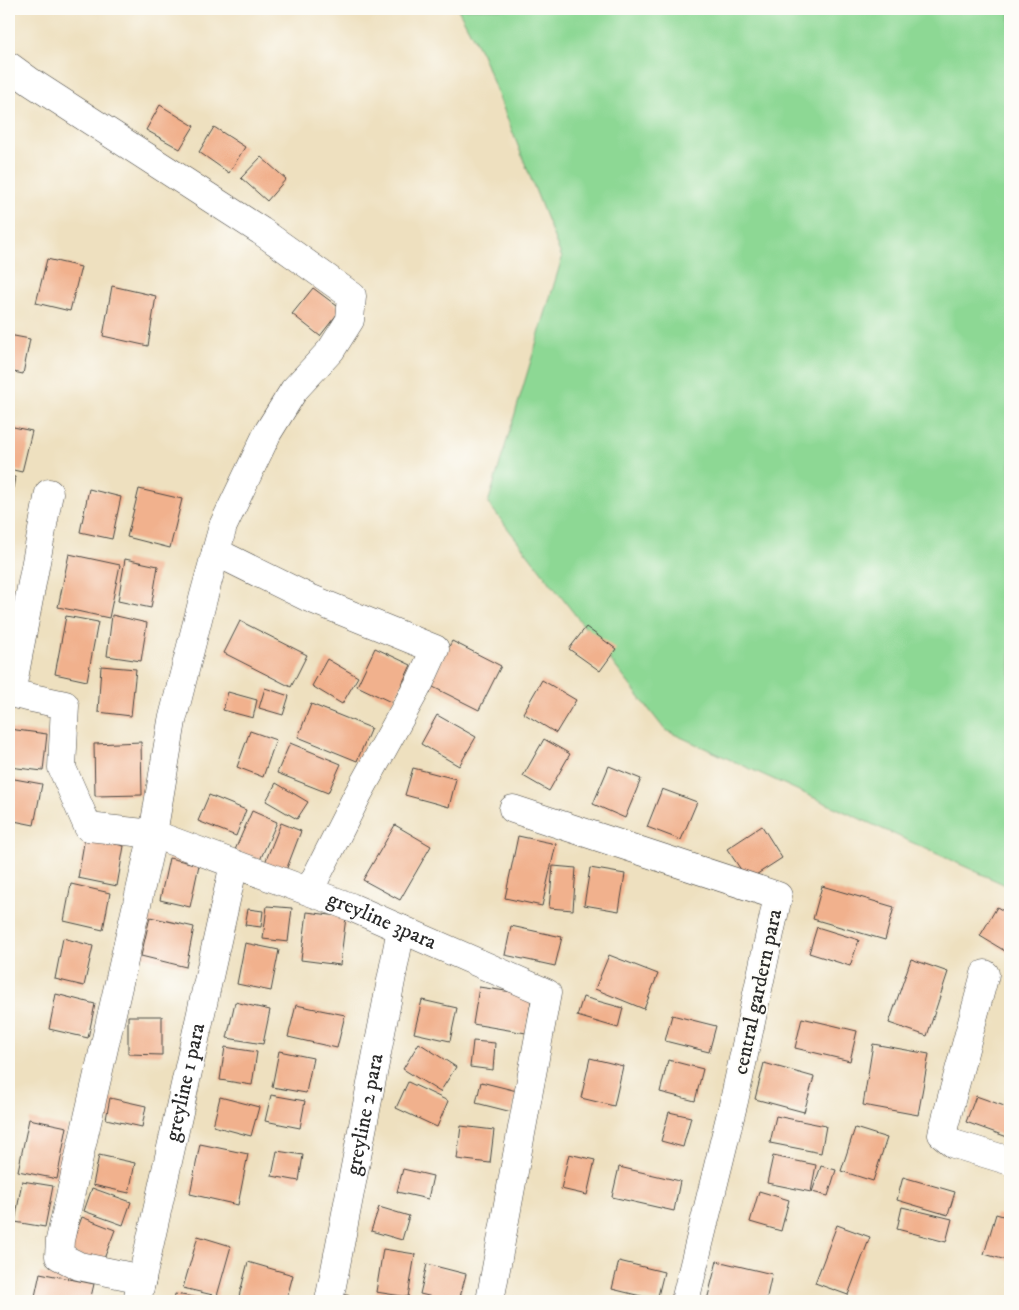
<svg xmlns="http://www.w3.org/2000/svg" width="1019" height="1310" font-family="'IM FELL DW Pica',serif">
	<rect width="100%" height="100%" fill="#fdfcf7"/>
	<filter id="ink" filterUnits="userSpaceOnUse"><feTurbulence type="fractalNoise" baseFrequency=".02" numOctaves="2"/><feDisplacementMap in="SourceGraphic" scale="10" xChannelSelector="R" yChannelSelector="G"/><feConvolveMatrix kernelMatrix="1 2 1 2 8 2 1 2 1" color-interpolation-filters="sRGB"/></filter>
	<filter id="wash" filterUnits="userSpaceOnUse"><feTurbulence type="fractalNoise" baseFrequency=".0096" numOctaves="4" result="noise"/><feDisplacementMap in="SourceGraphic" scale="20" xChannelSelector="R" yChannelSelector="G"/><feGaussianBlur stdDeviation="1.12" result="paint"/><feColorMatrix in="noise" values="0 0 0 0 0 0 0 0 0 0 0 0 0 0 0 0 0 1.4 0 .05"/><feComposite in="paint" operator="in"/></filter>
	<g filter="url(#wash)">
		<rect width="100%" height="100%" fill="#eee0bf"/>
		<!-- green -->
		<polygon fill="#8dd894" stroke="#5c8260" points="458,9 1010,9 1010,887 665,730 488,503 562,258 482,54"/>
		<g id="blocks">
			<!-- building -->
			<g fill="#f1b18d">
				<polygon points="160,105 194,126 180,149 146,130"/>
				<polygon points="214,127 245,147 229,173 199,152"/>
				<polygon points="261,157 286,179 267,201 241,178"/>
				<polygon points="47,259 81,267 70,311 36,303"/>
				<polygon points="112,286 156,296 148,346 103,336"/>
				<polygon points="313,288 341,309 320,336 292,314"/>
				<polygon points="9,335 30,339 23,374 9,371"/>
				<polygon points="9,426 32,431 22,472 9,469"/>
				<polygon points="9,476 15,477 10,506 9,506"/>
				<polygon points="89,489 121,497 112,539 80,532"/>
				<polygon points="139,489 182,499 170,548 127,537"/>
				<polygon points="69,554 120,565 109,618 58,607"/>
				<polygon points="125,559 158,566 151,608 118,601"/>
				<polygon points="112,615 147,623 141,661 107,656"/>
				<polygon points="66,616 98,622 87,681 55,674"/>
				<polygon points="240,621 307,655 291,687 224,653"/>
				<polygon points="586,627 616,649 600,671 569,649"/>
				<polygon points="452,641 501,666 479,710 429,685"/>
				<polygon points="375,648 411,665 393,703 357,686"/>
				<polygon points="327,659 358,677 342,704 312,686"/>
				<polygon points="101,666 136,669 131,716 98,712"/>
				<polygon points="542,680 576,700 556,733 523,713"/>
				<polygon points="265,688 289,696 283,715 259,708"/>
				<polygon points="228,692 257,700 253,718 223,710"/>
				<polygon points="311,704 371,728 357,761 298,737"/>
				<polygon points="437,715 476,737 459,766 421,744"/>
				<polygon points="9,729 47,734 43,771 9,767"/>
				<polygon points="250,731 276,740 263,777 237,767"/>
				<polygon points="544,739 570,754 549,791 523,776"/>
				<polygon points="141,742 142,795 95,796 94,744"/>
				<polygon points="290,743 341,764 328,793 277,773"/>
				<polygon points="609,766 641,779 625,818 593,804"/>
				<polygon points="413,768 456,779 449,807 405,795"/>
				<polygon points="9,778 42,784 34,825 9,820"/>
				<polygon points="276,783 308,802 297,819 266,801"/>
				<polygon points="662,789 697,802 681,840 647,827"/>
				<polygon points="209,795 246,810 236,836 198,821"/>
				<polygon points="252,811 277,822 260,860 235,850"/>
				<polygon points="281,823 301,831 285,873 264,865"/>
				<polygon points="395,825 431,846 400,900 363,880"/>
				<polygon points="762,826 782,858 748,880 727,849"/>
				<polygon points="518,836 556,844 542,906 505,898"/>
				<polygon points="85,837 124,846 117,886 78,878"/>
				<polygon points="169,858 199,865 190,907 160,900"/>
				<polygon points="553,866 576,868 573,910 549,908"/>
				<polygon points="590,868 625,874 619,911 584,905"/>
				<polygon points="71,884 110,893 103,930 64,921"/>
				<polygon points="822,886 894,907 885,940 813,919"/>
				<polygon points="267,906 292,908 288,942 263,939"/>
				<polygon points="997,907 1010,915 1010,954 980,936"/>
				<polygon points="248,909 263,911 261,927 245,925"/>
				<polygon points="307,912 346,917 340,965 301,960"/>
				<polygon points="150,917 194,927 186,967 141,956"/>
				<polygon points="511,926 562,937 555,966 505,955"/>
				<polygon points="817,927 859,940 850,966 809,953"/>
				<polygon points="63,938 93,946 84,986 55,979"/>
				<polygon points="245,943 279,950 271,991 237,984"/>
				<polygon points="609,955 658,974 644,1009 595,989"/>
				<polygon points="911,959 948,972 927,1036 889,1023"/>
				<polygon points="479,987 532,995 526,1033 473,1024"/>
				<polygon points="56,994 95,1004 88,1038 49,1029"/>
				<polygon points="583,997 623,1008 618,1028 577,1016"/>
				<polygon points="422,1000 457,1008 450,1041 414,1033"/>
				<polygon points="235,1002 270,1010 263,1044 227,1038"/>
				<polygon points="296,1005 345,1015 337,1048 288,1037"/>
				<polygon points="672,1015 716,1026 709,1052 665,1041"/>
				<polygon points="128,1016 162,1016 162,1055 128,1054"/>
				<polygon points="802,1018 857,1031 850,1061 795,1048"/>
				<polygon points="473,1041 495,1043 493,1070 470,1067"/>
				<polygon points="419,1043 456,1067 440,1092 403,1069"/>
				<polygon points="873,1044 929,1054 918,1115 863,1105"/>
				<polygon points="225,1047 257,1052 252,1085 220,1080"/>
				<polygon points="279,1051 313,1058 306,1093 272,1087"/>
				<polygon points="590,1058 623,1066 614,1106 581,1098"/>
				<polygon points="668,1060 703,1069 695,1101 660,1092"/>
				<polygon points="764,1063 814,1077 804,1112 755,1099"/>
				<polygon points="408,1082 448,1101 437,1127 396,1108"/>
				<polygon points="481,1082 517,1091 512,1112 476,1103"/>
				<polygon points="271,1095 305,1101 300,1128 265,1121"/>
				<polygon points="976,1096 1010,1108 1010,1138 966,1122"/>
				<polygon points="220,1097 259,1107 251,1136 213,1126"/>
				<polygon points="110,1098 146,1106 142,1127 106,1119"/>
				<polygon points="669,1112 691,1117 683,1147 661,1141"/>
				<polygon points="776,1116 826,1126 821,1153 770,1143"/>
				<polygon points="29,1119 67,1127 57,1179 18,1171"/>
				<polygon points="461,1126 494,1130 490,1163 457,1159"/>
				<polygon points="855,1128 887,1138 873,1181 841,1171"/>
				<polygon points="200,1144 248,1154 238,1205 190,1194"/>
				<polygon points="277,1151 303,1155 299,1181 272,1176"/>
				<polygon points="569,1154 595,1160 587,1195 561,1189"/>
				<polygon points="99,1155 135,1163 129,1193 93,1185"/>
				<polygon points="773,1156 816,1165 811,1192 767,1183"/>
				<polygon points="821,1166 836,1170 828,1196 812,1192"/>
				<polygon points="619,1167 680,1181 674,1211 612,1197"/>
				<polygon points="403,1169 433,1176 428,1199 397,1192"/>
				<polygon points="903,1177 955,1192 948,1215 897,1200"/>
				<polygon points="22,1181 53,1186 45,1227 15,1222"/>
				<polygon points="92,1188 131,1202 123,1225 84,1211"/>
				<polygon points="759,1191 789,1200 781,1231 750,1222"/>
				<polygon points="379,1207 409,1216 402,1240 371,1231"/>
				<polygon points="902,1207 952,1219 946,1242 897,1229"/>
				<polygon points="996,1214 1010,1218 1010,1261 984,1254"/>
				<polygon points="82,1217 115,1230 102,1264 69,1251"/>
				<polygon points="837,1225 870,1237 848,1295 815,1283"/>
				<polygon points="198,1236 231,1246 217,1296 183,1288"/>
				<polygon points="383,1249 415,1254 408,1297 376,1292"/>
				<polygon points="619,1261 664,1272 657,1300 612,1289"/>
				<polygon points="717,1261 772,1274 766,1301 707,1300"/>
				<polygon points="248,1262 293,1275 286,1301 238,1300"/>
				<polygon points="427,1264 466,1274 459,1301 450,1301 420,1294"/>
				<polygon points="40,1273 94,1284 90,1301 34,1301"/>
				<polygon points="175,1294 212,1300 212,1301 174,1301"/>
				<polygon points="341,1294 371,1300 371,1301 340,1301"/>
			</g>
		</g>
	</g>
	<g filter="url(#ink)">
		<use href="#blocks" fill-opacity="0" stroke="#484641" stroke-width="1"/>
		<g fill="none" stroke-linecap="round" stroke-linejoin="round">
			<defs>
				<g id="minor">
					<polyline points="9,66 31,82 261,231 352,296 350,320 331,350 294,390 268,432 223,526 204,595 172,721 153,834 60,1240 59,1256 79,1266 142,1279"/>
					<polyline points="216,552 307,597 435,649 420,682 358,794 309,891"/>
					<path id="s1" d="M9,693l56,12 -3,63 26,59 65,7 198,73 196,86 -57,308"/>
					<polyline points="11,694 49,493"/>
					<polyline points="513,809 778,896 734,1101 685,1301"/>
					<polyline points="985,974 942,1134 954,1144 1010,1161"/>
					<path id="s2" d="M137,1301l97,-437"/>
					<path id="s3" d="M329,1301l72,-372"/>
				</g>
			</defs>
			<!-- minor casing -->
			<use href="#minor" stroke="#484641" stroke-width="29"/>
			<!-- minor -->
			<use href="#minor" stroke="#fff" stroke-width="28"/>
		</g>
	</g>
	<g text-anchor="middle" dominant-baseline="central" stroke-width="4" stroke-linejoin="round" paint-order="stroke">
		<!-- street labels -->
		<g font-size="21" fill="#2b2b2b" stroke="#fdfcf7">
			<text stroke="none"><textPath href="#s1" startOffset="495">greyline 3para</textPath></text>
			<text transform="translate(758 992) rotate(-78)">central gardern para</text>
			<text stroke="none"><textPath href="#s2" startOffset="224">greyline 1 para</textPath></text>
			<text stroke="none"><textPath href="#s3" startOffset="190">greyline 2 para</textPath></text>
		</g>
	</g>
	<!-- margin -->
	<rect width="1019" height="1310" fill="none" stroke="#fdfcf7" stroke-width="30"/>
</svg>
